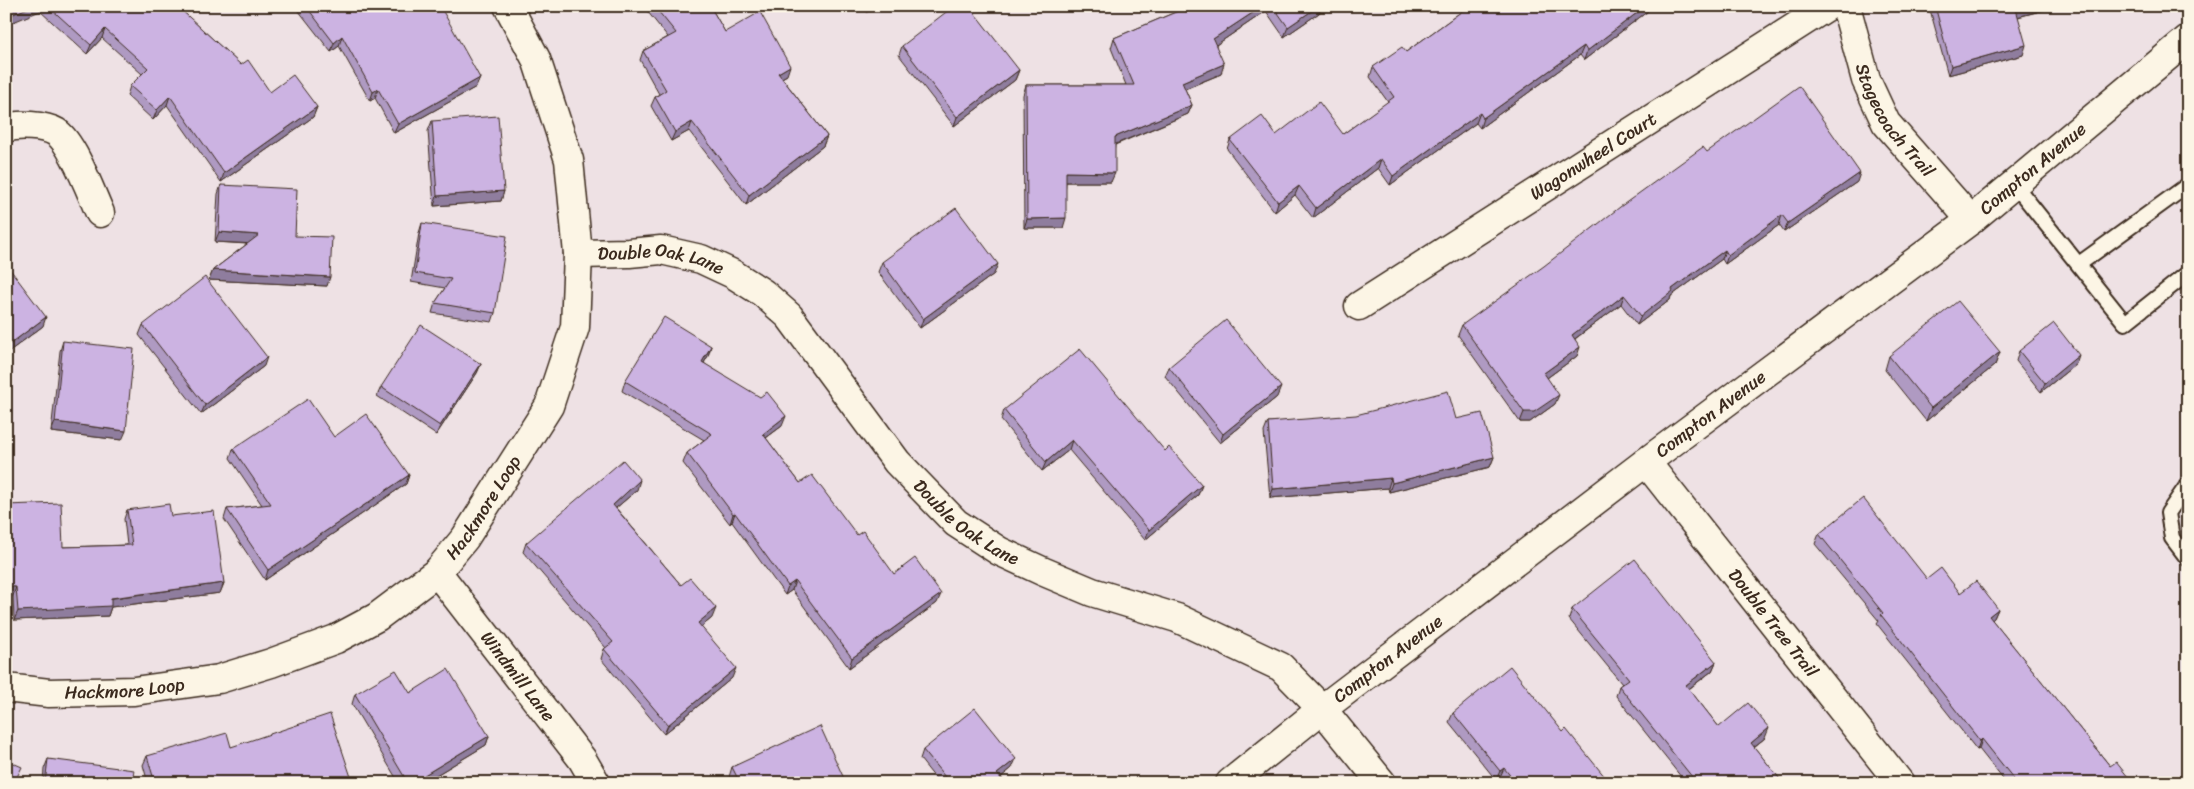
<svg xmlns="http://www.w3.org/2000/svg" width="2194" height="789" font-family="Sriracha,sans-serif">
	<rect width="100%" height="100%" fill="#eee1e4"/>
	<filter id="ink" filterUnits="userSpaceOnUse"><feTurbulence type="fractalNoise" baseFrequency=".02" numOctaves="2"/><feDisplacementMap in="SourceGraphic" scale="10" xChannelSelector="R" yChannelSelector="G"/><feConvolveMatrix kernelMatrix="1 2 1 2 8 2 1 2 1" color-interpolation-filters="sRGB"/></filter>
	<g filter="url(#ink)">
		<g fill="none" stroke-linecap="round" stroke-linejoin="round">
			<defs>
				<g id="service">
					<polyline points="2014,184 2125,323 2188,273"/>
					<polyline points="2079,264 2188,185"/>
					<polyline points="2188,484 2168,513 2172,538 2188,559"/>
				</g>
				<g id="minor">
					<path id="s1" d="M1846,6l20,74 20,43 85,97"/>
					<path d="M6,128c12,-4 38,-3 50,4 17,11 35,61 44,81"/>
					<path id="s2" d="M578,254l51,-1 32,-3 40,9 32,15 30,19 26,23 108,146 59,61 43,28 43,20 50,21 85,26 104,49 41,42 60,74"/>
					<path id="s3" d="M1359,306l469,-300"/>
					<path id="s4" d="M1646,462l254,321"/>
					<path id="s5" d="M437,572l145,187 14,24"/>
					<path id="s6" d="M6,688l43,5 85,-2 85,-12 52,-16 65,-24 41,-22 60,-45 28,-34 84,-132 26,-79 3,-73 -9,-94 -33,-101 -28,-53"/>
				</g>
				<g id="tertiary">
					<path id="s7" d="M1230,783l92,-74 324,-247 325,-242 217,-181"/>
				</g>
			</defs>
			<!-- service casing -->
			<use href="#service" stroke="#3b2a1e" stroke-width="18"/>
			<!-- minor casing -->
			<use href="#minor" stroke="#3b2a1e" stroke-width="31"/>
			<!-- tertiary casing -->
			<use href="#tertiary" stroke="#3b2a1e" stroke-width="31"/>
			<!-- service -->
			<use href="#service" stroke="#fcf5e5" stroke-width="14"/>
			<!-- minor -->
			<use href="#minor" stroke="#fcf5e5" stroke-width="28"/>
			<!-- tertiary -->
			<use href="#tertiary" stroke="#fcf5e5" stroke-width="28"/>
		</g>
		<!-- wall -->
		<g fill="#af9ac2" stroke="#3b2a1e">
			<polygon points="6,6 179,6 178,7 270,92 317,107 313,117 221,182 167,105 153,120 127,96 130,86 142,74 102,38 87,54 40,11"/>
			<polygon points="295,6 427,6 480,78 476,87 394,133 375,98 370,101 339,46 331,52"/>
			<polygon points="643,6 710,6 725,32 787,75 782,78 827,136 823,146 746,205 689,131 671,141 651,106 655,97 659,94 640,60 643,51 668,37"/>
			<polygon points="865,6 887,6 866,12"/>
			<polygon points="1190,6 1322,6 1319,13 1284,37 1266,11 1216,45 1221,74 1185,89 1192,105 1188,114 1115,145 1111,182 1066,182 1063,228 1024,228 1023,95 1026,85 1126,85 1111,48 1114,38"/>
			<polygon points="1469,6 1650,6 1648,11 1584,60 1580,55 1480,128 1476,123 1390,185 1378,168 1313,218 1295,195 1275,212 1227,149 1230,140 1276,135 1343,134 1388,102 1370,77 1373,67 1406,52"/>
			<polygon points="1929,6 2045,6 2044,10 2018,17 2023,55 1948,75"/>
			<polygon points="902,46 1019,70 1015,80 954,126 899,55"/>
			<polygon points="432,121 504,191 501,201 434,206 428,131"/>
			<polygon points="1857,182 1784,232 1779,225 1725,264 1722,259 1671,296 1670,300 1637,325 1621,304 1575,339 1577,356 1547,378 1555,404 1530,422 1520,422 1458,335 1462,325"/>
			<polygon points="221,185 295,236 327,286 209,280 213,270 247,244 215,242 218,194"/>
			<polygon points="422,223 495,313 492,322 432,313 435,303 445,288 411,282 419,233"/>
			<polygon points="882,262 994,274 920,328 878,272"/>
			<polygon points="6,264 43,326 7,353 6,352"/>
			<polygon points="143,325 264,366 201,414 139,335"/>
			<polygon points="63,341 122,440 51,432 60,351"/>
			<polygon points="711,346 708,356 704,363 782,426 766,438 800,483 857,535 894,574 937,603 849,668 792,590 785,595 732,522 730,524 683,463 687,453 704,440 622,391 625,381"/>
			<polygon points="2019,351 2076,364 2041,392 2016,361"/>
			<polygon points="2000,352 1995,365 1926,421 1885,370 1889,356"/>
			<polygon points="481,364 477,373 436,435 377,396 381,387"/>
			<polygon points="1169,367 1277,397 1220,443 1165,376"/>
			<polygon points="1004,410 1165,451 1202,485 1198,495 1145,540 1069,450 1042,471 1001,420"/>
			<polygon points="1456,419 1494,457 1490,467 1389,492 1388,488 1270,498 1264,432 1268,422"/>
			<polygon points="334,437 409,475 406,484 265,580 224,519 227,509 262,505 230,458 233,449"/>
			<polygon points="637,490 616,508 681,585 712,618 701,627 732,678 664,734 601,659 604,649 606,648 523,552 526,543"/>
			<polygon points="127,510 171,516 224,583 220,593 111,607 108,616 14,620 13,596 6,596 63,547 127,545 124,519"/>
			<polygon points="1819,534 1927,579 1998,609 1994,618 1992,620 2110,766 2133,783 2006,783 1979,749 1977,750 1877,624 1879,621 1815,544"/>
			<polygon points="1572,609 1716,662 1712,671 1689,689 1719,727 1765,738 1754,747 1783,783 1686,783 1616,696 1619,686 1622,684 1569,619"/>
			<polygon points="410,693 489,736 486,745 423,783 399,783 352,704 355,694"/>
			<polygon points="1453,713 1563,732 1610,783 1505,783 1500,777 1496,780 1449,722"/>
			<polygon points="231,747 353,783 148,783 143,765 147,756"/>
			<polygon points="923,750 1012,768 1001,777 1005,783 939,783 920,759"/>
			<polygon points="48,759 132,783 43,783 44,769"/>
			<polygon points="732,767 846,783 732,783 729,777"/>
		</g>
		<!-- shaded-wall -->
		<g fill="#8f7d9e" stroke="#3b2a1e">
			<polygon points="32,6 41,6 40,11 6,25 6,17"/>
			<polygon points="869,6 887,6 866,12"/>
			<polygon points="1263,6 1268,6 1266,11 1210,49 1213,39"/>
			<polygon points="1319,6 1322,6 1319,13 1284,37 1288,27"/>
			<polygon points="1646,6 1650,6 1648,11 1584,60 1587,51"/>
			<polygon points="2026,6 2045,6 2044,10 2013,18 2016,9"/>
			<polygon points="105,29 102,38 87,54 91,45"/>
			<polygon points="342,36 339,46 331,52 334,43"/>
			<polygon points="2026,45 2023,55 1948,75 1951,66"/>
			<polygon points="1584,46 1580,55 1480,128 1483,118"/>
			<polygon points="1224,64 1221,74 1179,91 1182,82"/>
			<polygon points="790,66 787,75 774,82 778,73"/>
			<polygon points="1019,70 1015,80 954,126 957,117"/>
			<polygon points="480,78 476,87 394,133 398,124"/>
			<polygon points="378,89 375,98 370,101 373,92"/>
			<polygon points="170,96 167,105 153,120 157,110"/>
			<polygon points="1192,105 1188,114 1111,146 1115,137"/>
			<polygon points="317,107 313,117 221,182 224,173"/>
			<polygon points="1480,113 1476,123 1390,185 1393,176"/>
			<polygon points="692,122 689,131 671,141 675,132"/>
			<polygon points="827,136 823,146 746,205 749,195"/>
			<polygon points="1381,159 1378,168 1313,218 1316,208"/>
			<polygon points="1066,172 1115,173 1111,182 1063,182"/>
			<polygon points="1860,173 1857,182 1784,232 1788,223"/>
			<polygon points="1299,186 1295,195 1275,212 1278,202"/>
			<polygon points="504,191 501,201 434,206 437,196"/>
			<polygon points="1782,215 1779,225 1725,264 1728,255"/>
			<polygon points="1066,218 1063,228 1024,228 1027,219"/>
			<polygon points="219,232 259,235 255,244 215,242"/>
			<polygon points="1725,250 1722,259 1671,296 1670,300 1637,325 1641,316 1672,289"/>
			<polygon points="998,264 994,274 920,328 923,319"/>
			<polygon points="213,270 330,277 327,286 209,280"/>
			<polygon points="1624,295 1621,304 1568,344 1572,335"/>
			<polygon points="46,317 43,326 7,353 10,344"/>
			<polygon points="711,346 708,356 699,371 702,362"/>
			<polygon points="1580,347 1577,356 1540,383 1544,373"/>
			<polygon points="2000,352 1995,365 1926,421 1931,408"/>
			<polygon points="2079,355 2076,364 2041,392 2045,383"/>
			<polygon points="267,357 264,366 201,414 205,405"/>
			<polygon points="481,364 477,373 436,435 440,426"/>
			<polygon points="1281,387 1277,397 1220,443 1223,434"/>
			<polygon points="1559,395 1555,404 1530,422 1520,422 1524,412"/>
			<polygon points="786,416 782,426 759,443 763,434"/>
			<polygon points="55,422 126,431 122,440 51,432"/>
			<polygon points="1072,440 1069,450 1042,471 1046,462"/>
			<polygon points="1494,457 1490,467 1389,492 1392,483"/>
			<polygon points="409,475 406,484 265,580 268,570"/>
			<polygon points="1391,478 1388,488 1270,498 1273,489"/>
			<polygon points="640,480 637,490 609,514 613,505"/>
			<polygon points="1202,485 1198,495 1145,540 1149,530"/>
			<polygon points="735,513 732,522 730,524 733,514"/>
			<polygon points="795,581 792,590 785,595 788,586"/>
			<polygon points="224,583 220,593 111,607 108,616 14,620 18,611"/>
			<polygon points="6,586 16,587 13,596 6,596"/>
			<polygon points="941,594 937,603 849,668 852,658"/>
			<polygon points="716,608 712,618 695,632 698,623"/>
			<polygon points="1998,609 1994,618 1986,625 1989,616"/>
			<polygon points="1716,662 1712,671 1682,694 1686,685"/>
			<polygon points="736,668 732,678 664,734 668,725"/>
			<polygon points="1769,728 1765,738 1747,752 1751,743"/>
			<polygon points="489,736 486,745 423,783 411,783"/>
			<polygon points="1982,739 1979,749 1977,750 1980,741"/>
			<polygon points="1016,759 1012,768 994,783 997,774"/>
			<polygon points="1504,768 1500,777 1496,780 1500,771"/>
		</g>
		<!-- building -->
		<g fill="#ccb3e2" stroke="#3b2a1e">
			<polygon points="6,6 32,6 6,17"/>
			<polygon points="48,6 177,6 241,65 248,60 270,92 293,75 317,107 224,173 170,96 157,110 130,86 148,68 105,29 91,45"/>
			<polygon points="306,6 427,6 431,11 440,6 480,78 398,124 378,89 373,92 342,36 334,43"/>
			<polygon points="654,6 710,6 725,32 760,12 790,66 778,73 827,136 749,195 692,122 675,132 655,97 666,90 643,51 676,33"/>
			<polygon points="954,6 969,6 1019,70 957,117 902,46"/>
			<polygon points="1190,6 1263,6 1213,39 1224,64 1182,82 1192,105 1115,137 1115,173 1066,172 1066,218 1027,219 1026,85 1134,85 1114,38"/>
			<polygon points="1273,6 1319,6 1288,27"/>
			<polygon points="1469,6 1646,6 1587,51 1584,46 1483,118 1480,113 1393,176 1381,159 1316,208 1299,186 1278,202 1230,140 1262,116 1276,135 1319,102 1343,134 1394,97 1373,67 1402,47 1406,52"/>
			<polygon points="1935,6 2026,6 2016,9 2026,45 1951,66"/>
			<polygon points="1799,86 1860,173 1788,223 1782,215 1728,255 1725,250 1672,289 1673,291 1641,316 1624,295 1572,335 1580,347 1544,373 1559,395 1534,412 1524,412 1462,325 1544,266 1620,207 1703,147 1707,152"/>
			<polygon points="498,116 504,191 437,196 432,121"/>
			<polygon points="221,185 297,189 295,236 332,237 330,277 213,270 259,235 219,232"/>
			<polygon points="956,208 998,264 923,319 882,262"/>
			<polygon points="422,223 507,236 495,313 435,303 451,279 415,273"/>
			<polygon points="6,264 46,317 10,344 6,338"/>
			<polygon points="205,277 267,357 205,405 143,325"/>
			<polygon points="1958,301 2000,352 1931,408 1889,356"/>
			<polygon points="664,317 711,346 702,362 760,397 767,392 786,416 763,434 800,483 812,475 857,535 863,531 894,574 915,558 941,594 852,658 795,581 788,586 735,513 733,514 687,453 712,434 625,381"/>
			<polygon points="1226,320 1281,387 1223,434 1169,367"/>
			<polygon points="2054,323 2079,355 2045,383 2019,351"/>
			<polygon points="421,325 481,364 440,426 381,387"/>
			<polygon points="63,341 134,349 126,431 55,422"/>
			<polygon points="1080,349 1165,451 1169,447 1202,485 1149,530 1072,440 1046,462 1004,410"/>
			<polygon points="1448,391 1456,419 1482,413 1494,457 1392,483 1391,478 1273,489 1268,422 1356,415"/>
			<polygon points="308,399 334,437 366,414 409,475 268,570 227,509 271,504 233,449"/>
			<polygon points="623,460 640,480 613,505 681,585 690,578 716,608 698,623 736,668 668,725 604,649 613,642 526,543"/>
			<polygon points="1863,498 1927,579 1941,568 1960,593 1976,581 1998,609 1989,616 2110,766 2116,762 2133,783 2017,783 1982,739 1980,741 1881,615 1883,613 1819,534"/>
			<polygon points="61,503 63,547 132,545 127,510 169,504 171,516 214,511 224,583 111,598 111,606 18,611 16,587 6,586 6,505"/>
			<polygon points="1635,559 1716,662 1686,685 1719,727 1748,703 1769,728 1751,743 1783,783 1697,783 1619,686 1629,679 1572,609"/>
			<polygon points="1510,666 1563,732 1566,729 1610,783 1516,783 1504,768 1500,771 1453,713"/>
			<polygon points="448,669 489,736 411,783 408,783 355,694 396,670 410,693"/>
			<polygon points="975,708 1016,759 997,774 1005,783 950,783 923,750"/>
			<polygon points="330,714 353,783 155,783 147,756 227,733 231,747"/>
			<polygon points="820,726 846,783 740,783 732,767"/>
			<polygon points="48,759 134,770 132,783 45,783"/>
			<polygon points="6,760 22,767 14,783 6,783"/>
		</g>
	</g>
	<g text-anchor="middle" dominant-baseline="central" stroke-width="4" stroke-linejoin="round" paint-order="stroke">
		<!-- street labels -->
		<g font-size="18" fill="#3b2a1e" stroke="#fcf5e5">
			<text stroke="none"><textPath href="#s1" startOffset="126">Stagecoach Trail</textPath></text>
			<text stroke="none"><textPath href="#s3" startOffset="278">Wagonwheel Court</textPath></text>
			<text stroke="none"><textPath href="#s7" startOffset="1011">Compton Avenue</textPath></text>
			<text stroke="none"><textPath href="#s2" startOffset="84">Double Oak Lane</textPath></text>
			<text stroke="none"><textPath href="#s7" startOffset="606">Compton Avenue</textPath></text>
			<text stroke="none"><textPath href="#s6" startOffset="539">Hackmore Loop</textPath></text>
			<text stroke="none"><textPath href="#s2" startOffset="504">Double Oak Lane</textPath></text>
			<text stroke="none"><textPath href="#s4" startOffset="205">Double Tree Trail</textPath></text>
			<text stroke="none"><textPath href="#s7" startOffset="201">Compton Avenue</textPath></text>
			<text stroke="none"><textPath href="#s5" startOffset="132">Windmill Lane</textPath></text>
			<text stroke="none"><textPath href="#s6" startOffset="119">Hackmore Loop</textPath></text>
		</g>
	</g>
	<!-- margin -->
	<rect width="2194" height="789" fill="none" stroke="#fcf5e5" stroke-width="25"/>
	<rect x="12" y="12" width="2169" height="764" fill="none" stroke="#3b2a1e" stroke-width="2" filter="url(#ink)"/>
</svg>
